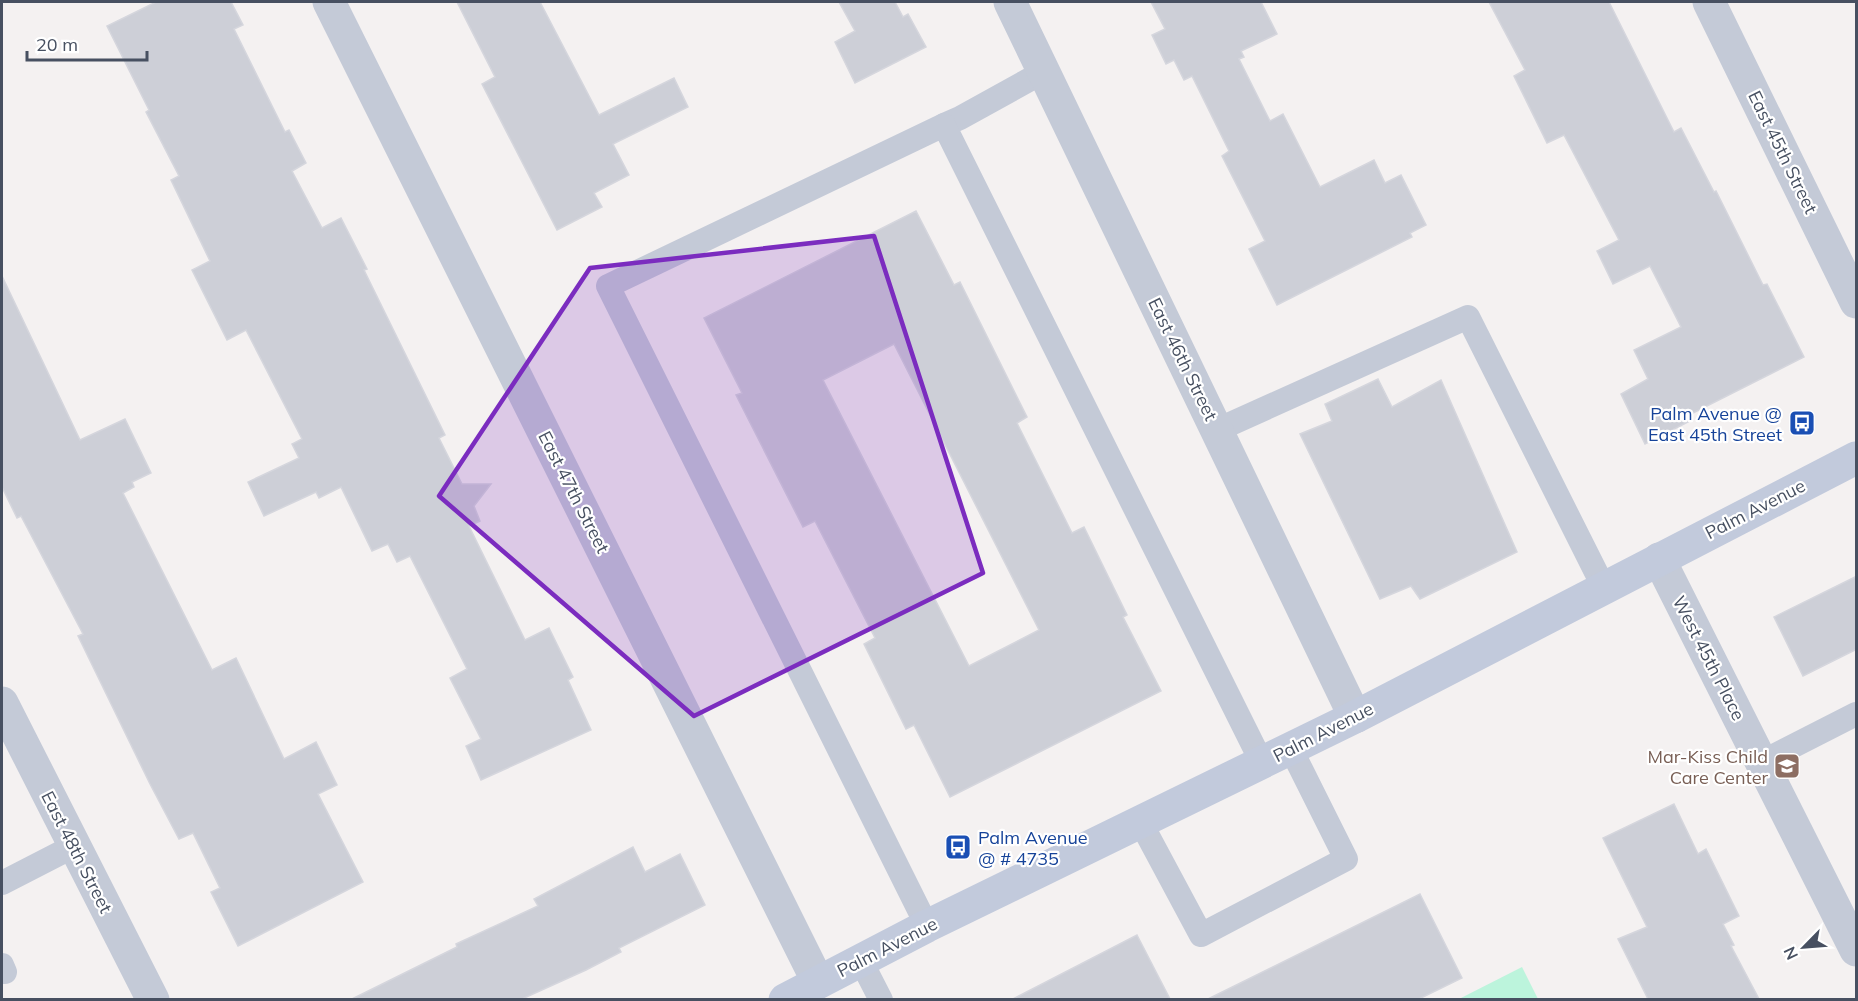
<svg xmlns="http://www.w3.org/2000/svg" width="1858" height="1001" font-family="Mulish,sans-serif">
	<rect width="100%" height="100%" fill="#f4f1f1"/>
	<!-- green -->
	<polygon fill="#bcf4dc" points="1522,967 1538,999 1459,999"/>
	<!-- building -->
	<g fill="#cdcfd7" stroke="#d5d6dd" stroke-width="1.5" fill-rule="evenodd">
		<polygon points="156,2 231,2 243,25 234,29 285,132 289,130 306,163 292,171 322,228 341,218 367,269 364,270 445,435 439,438 462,484 491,484 474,506 480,521 469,526 525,640 549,628 573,677 568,680 591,730 481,780 466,746 481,739 450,678 467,669 410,556 397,562 388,544 372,551 341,487 319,498 316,492 264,516 248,482 299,458 292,444 302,439 246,330 227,340 192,270 210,261 171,180 179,176 146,112 149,110 107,26"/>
		<polygon points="457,2 540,2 599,115 674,78 688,107 613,144 629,175 594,193 602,207 557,230 482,84 495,77"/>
		<polygon points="839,2 895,2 903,17 908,14 926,47 855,83 835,42 855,31"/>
		<polygon points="1151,2 1261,2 1277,34 1241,51 1244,57 1239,59 1270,121 1283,114 1320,187 1374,160 1385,183 1401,175 1426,225 1410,233 1412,237 1277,305 1249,249 1265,241 1222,156 1229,151 1192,76 1184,80 1174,60 1166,64 1152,35 1165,29"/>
		<polygon points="1489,2 1609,2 1674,132 1681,128 1714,192 1716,191 1763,285 1767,284 1804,357 1685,417 1688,422 1645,444 1621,394 1648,379 1634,350 1681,327 1650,266 1613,284 1597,251 1619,240 1564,135 1547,143 1514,76 1525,70"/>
		<path d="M916,211l38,74 6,-3 67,135 -10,6 55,110 12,-6 43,88 -4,2 38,74 -211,106 -36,-72 -8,4 -42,-85 11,-6 -60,-117 -12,6 -67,-132 6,-2 -38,-75zM894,344l145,286 -70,36 -146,-286z"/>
		<polygon points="2,276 80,440 125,419 151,473 132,482 134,487 123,493 212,670 236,658 284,759 316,742 337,785 318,794 363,882 238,946 211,892 220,888 193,833 179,839 150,784 78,636 83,634 21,516 17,518 2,487"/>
		<polygon points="1378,379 1392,407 1441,380 1517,552 1420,599 1411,586 1380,599 1300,434 1332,421 1325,404"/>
		<polygon points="1857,576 1857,649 1803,676 1774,617"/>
		<polygon points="1674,804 1698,854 1706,849 1739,916 1723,924 1734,945 1731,946 1759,999 1648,999 1618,939 1647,927 1603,838"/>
		<polygon points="633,847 645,872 680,854 705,905 619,948 621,952 586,970 522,999 352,999 457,947 456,944 538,906 534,899"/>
		<polygon points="1420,894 1462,978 1419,999 1208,999"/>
		<polygon points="1137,935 1170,999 1013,999"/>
	</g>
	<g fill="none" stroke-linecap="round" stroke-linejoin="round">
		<!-- service -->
		<g stroke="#c4cad7" stroke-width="24">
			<polyline points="944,125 960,118 1045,71"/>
			<polyline points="1217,430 1468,317 1604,588"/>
			<polyline points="1762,762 1856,714"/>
			<polyline points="1141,823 1201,935 1346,859 1291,749"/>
			<polyline points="2,883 74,846"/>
			<polyline points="927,926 608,286 944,125 1262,763"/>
			<polyline points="861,961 881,1000"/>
			<polyline points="2,965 5,972"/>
		</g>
		<!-- minor -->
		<g stroke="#c4cad7" stroke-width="33">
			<polyline points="329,2 818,982"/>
			<polyline points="1010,2 1355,717"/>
			<polyline points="1709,2 1856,302"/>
			<polyline points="1659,559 1856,950"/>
			<polyline points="2,703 153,1000"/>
		</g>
		<!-- secondary -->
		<polyline stroke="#c2cadc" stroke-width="33" points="785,1000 927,926 1355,717 1856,458"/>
	</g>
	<!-- marked area -->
	<path fill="#7b2cbf" fill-opacity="0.2" stroke="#7b2cbf" stroke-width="4.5" stroke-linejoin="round" d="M874,236l109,337 -289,143 -255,-220 151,-228z"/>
	<!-- icons -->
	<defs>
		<symbol id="bus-square" viewBox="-11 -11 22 22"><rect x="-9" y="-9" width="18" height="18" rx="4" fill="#1a4fb4" stroke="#fff"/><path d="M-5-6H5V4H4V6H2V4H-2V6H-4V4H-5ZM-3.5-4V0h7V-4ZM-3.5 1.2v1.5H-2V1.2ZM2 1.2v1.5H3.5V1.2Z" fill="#fff"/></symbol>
		<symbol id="school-square" viewBox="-11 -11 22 22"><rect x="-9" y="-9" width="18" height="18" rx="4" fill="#8d6e63" stroke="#fff"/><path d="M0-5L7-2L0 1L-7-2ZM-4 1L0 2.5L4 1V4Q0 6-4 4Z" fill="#fff"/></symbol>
	</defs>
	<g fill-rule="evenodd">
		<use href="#bus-square" x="1787" y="408" width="30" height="30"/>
		<use href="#school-square" x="1772" y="751" width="30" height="30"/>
		<use href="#bus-square" x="943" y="832" width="30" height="30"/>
	</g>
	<g text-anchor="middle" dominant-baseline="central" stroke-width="4.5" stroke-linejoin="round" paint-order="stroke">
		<!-- street labels -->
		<g font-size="18" fill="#475061" stroke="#fff">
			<text transform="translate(1783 152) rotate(64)">East 45th Street</text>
			<text transform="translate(1183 359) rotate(64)">East 46th Street</text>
			<text transform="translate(574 492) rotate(63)">East 47th Street</text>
			<text transform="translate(1755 509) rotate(-27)">Palm Avenue</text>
			<text transform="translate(1709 658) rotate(63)">West 45th Place</text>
			<text transform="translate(1323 732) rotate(-27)">Palm Avenue</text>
			<text transform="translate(77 852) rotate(63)">East 48th Street</text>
			<text transform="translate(887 947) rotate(-27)">Palm Avenue</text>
		</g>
		<!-- transit labels -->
		<g font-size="18" fill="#164399" stroke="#fff" text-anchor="end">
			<text x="1782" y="413">Palm Avenue @<tspan x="1782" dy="21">East 45th Street</tspan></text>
			<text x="978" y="837" text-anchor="start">Palm Avenue<tspan x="978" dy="21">@ # 4735</tspan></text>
		</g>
		<!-- education labels -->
		<g font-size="18" fill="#785e54" stroke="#fff" text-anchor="end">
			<text x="1768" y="756">Mar-Kiss Child<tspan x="1768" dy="21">Care Center</tspan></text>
		</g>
	</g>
	<!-- border -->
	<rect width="1858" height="1001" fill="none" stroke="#475061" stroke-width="6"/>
	<!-- north arrow -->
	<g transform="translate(1804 947) rotate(245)" stroke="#ffffff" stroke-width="4.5" paint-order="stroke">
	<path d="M0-4.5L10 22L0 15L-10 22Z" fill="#475061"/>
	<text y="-9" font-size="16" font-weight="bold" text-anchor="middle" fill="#475061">N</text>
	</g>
	<!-- scale -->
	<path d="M27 51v9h120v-9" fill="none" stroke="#475061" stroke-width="3"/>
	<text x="36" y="51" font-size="18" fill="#475061" stroke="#ffffff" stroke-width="4.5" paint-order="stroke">20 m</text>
</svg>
